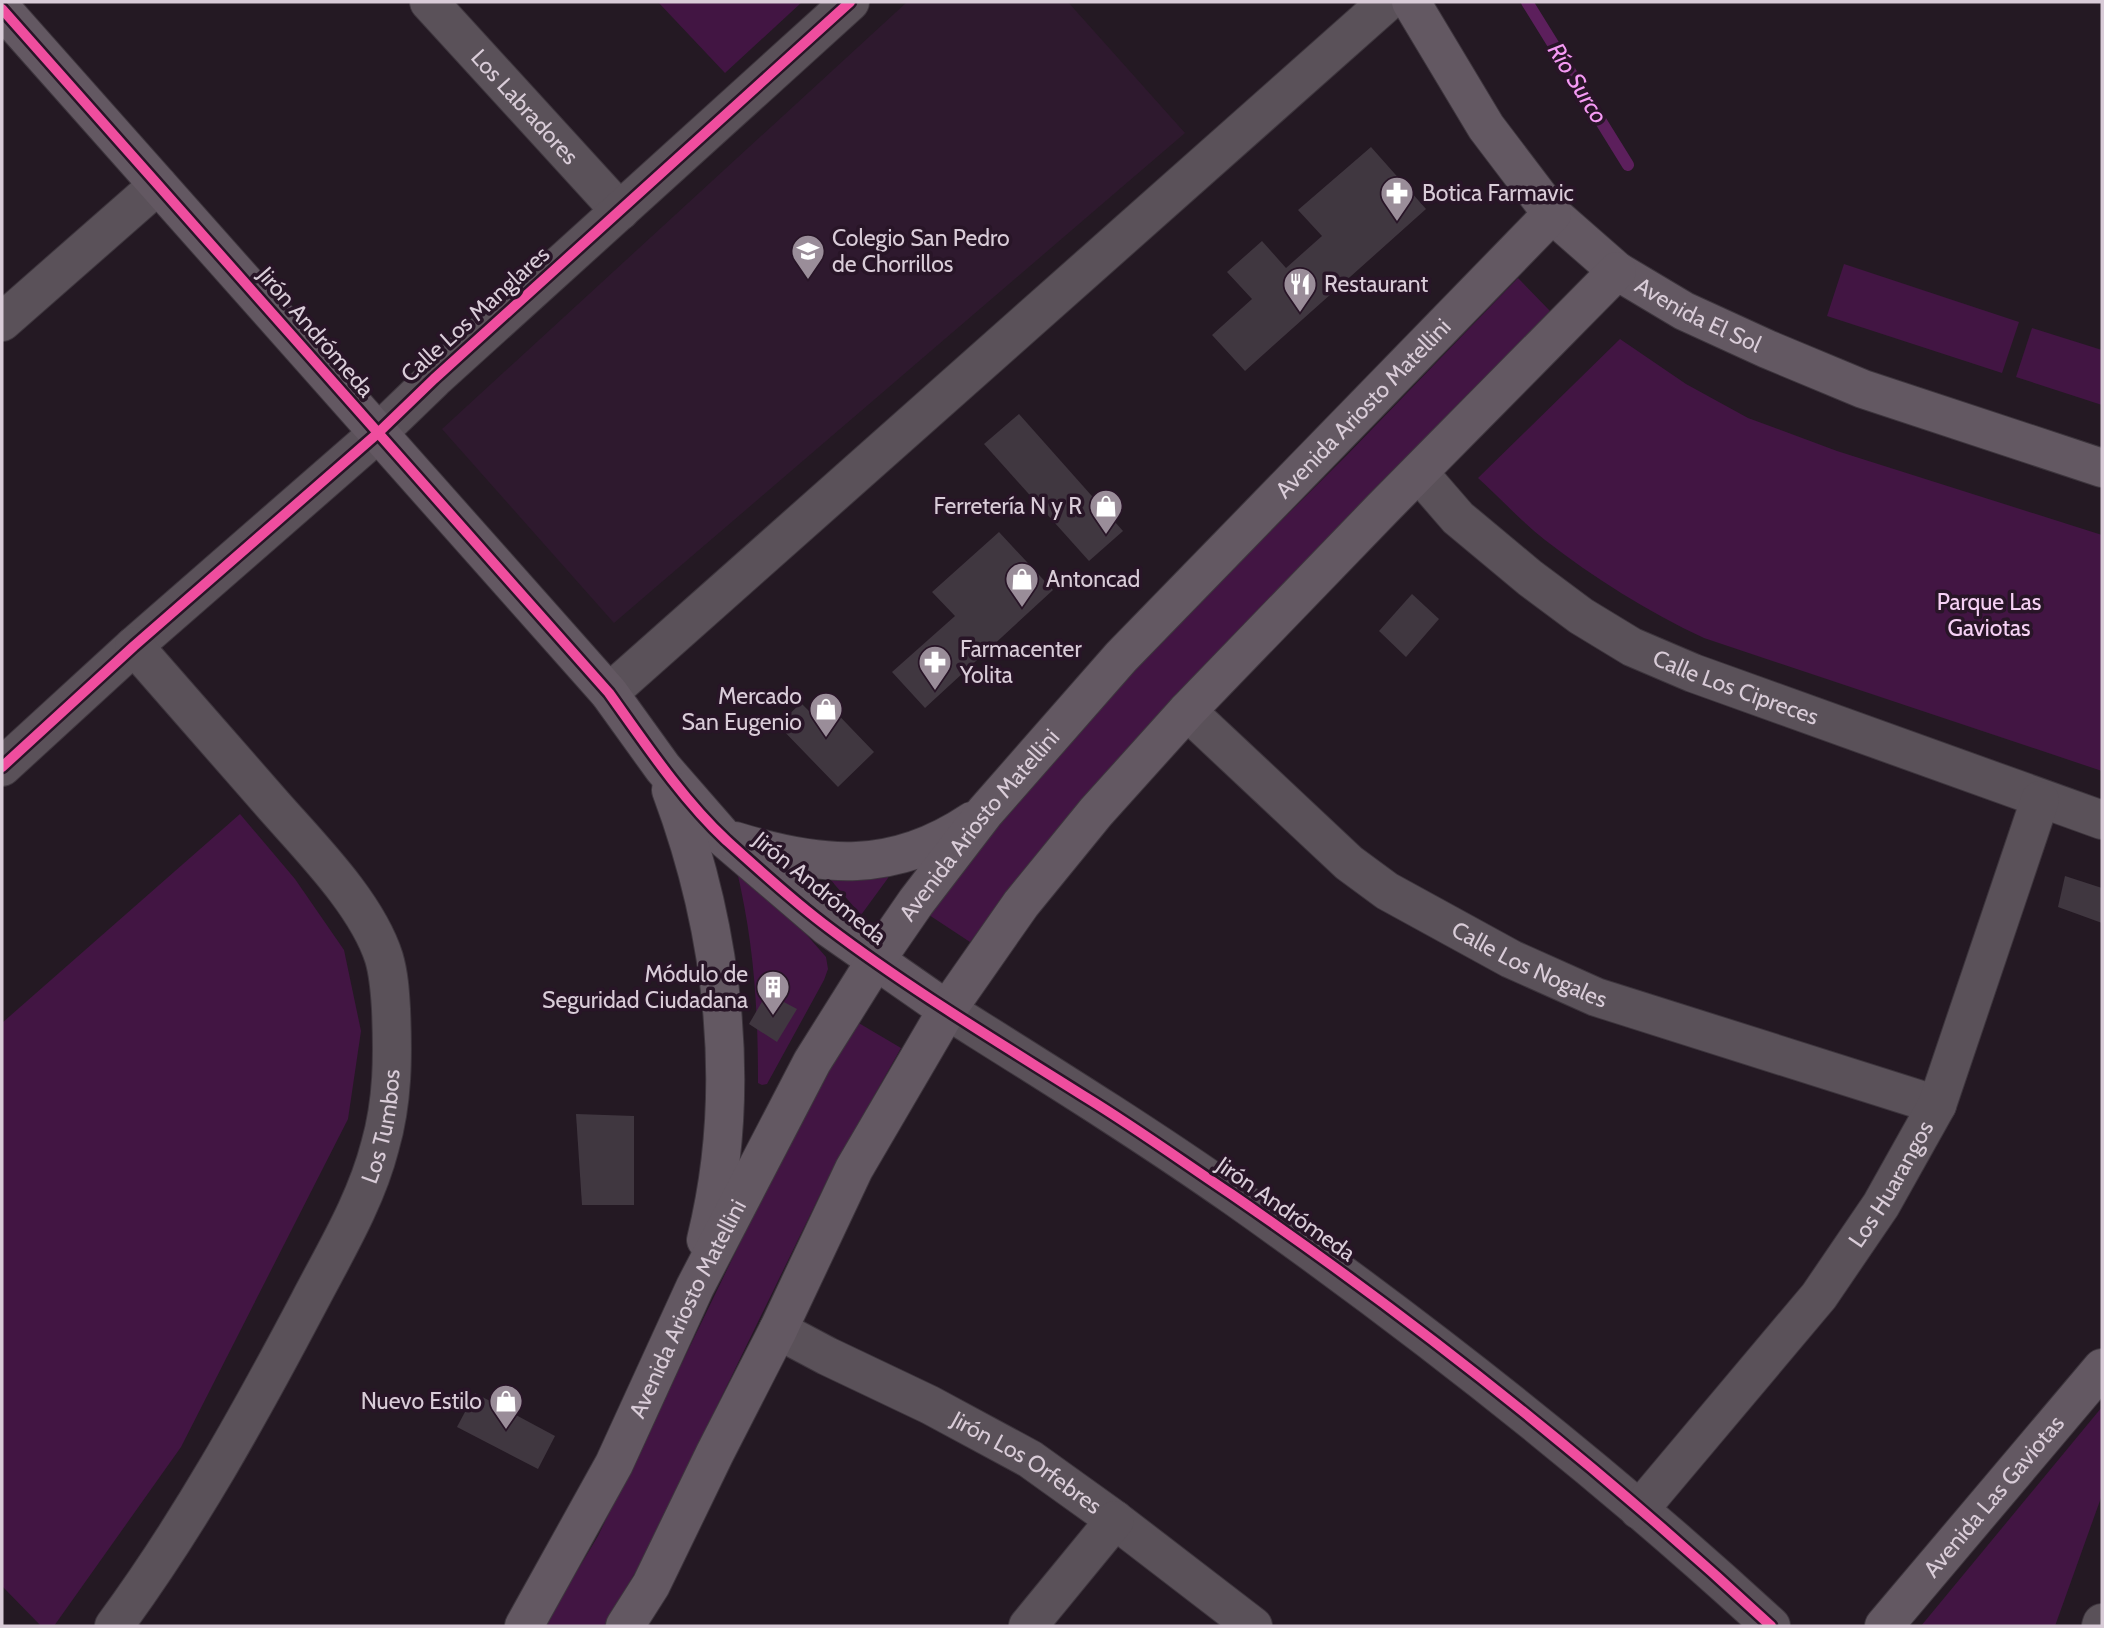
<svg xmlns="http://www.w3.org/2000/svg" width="2104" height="1628" font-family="Cabin,sans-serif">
	<rect width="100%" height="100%" fill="#241923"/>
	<!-- built -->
	<polygon fill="#2e192e" points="907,2 1068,2 1185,133 614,623 442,429"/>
	<!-- green -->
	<g fill="#421543">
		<polygon points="658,2 802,2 725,73"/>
		<polygon points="1844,264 2019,322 2002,373 1827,316"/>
		<polygon points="1518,278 1550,311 1032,861 970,942 929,915 987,837 1051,760 1185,617 1347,455"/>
		<polygon points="2032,328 2102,350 2102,405 2016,377"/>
		<path d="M1620,339l66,45 62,34 89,33 265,84v236l-398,-133c-56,-26 -110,-60 -159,-98 -24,-19 -45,-42 -67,-62z"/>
		<polygon points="240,814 295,879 344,950 361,1031 348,1119 181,1447 54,1626 41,1626 2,1586 2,1023"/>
		<path d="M744,863l82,94 2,12 -4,11 -57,104 -5,1 -4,-2c0,-77 -4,-140 -22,-216z"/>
		<polygon points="816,863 889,869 888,878 861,915"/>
		<polygon points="857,1022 901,1048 832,1170 640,1564 604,1626 544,1626 598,1536 786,1148"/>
		<polygon points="2102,1407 2102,1495 2055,1626 1921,1626"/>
	</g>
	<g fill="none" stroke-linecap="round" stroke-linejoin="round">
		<!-- stream -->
		<polyline stroke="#5c1f5c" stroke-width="12" points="1527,2 1628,165"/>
	</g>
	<!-- building -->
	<g fill="#403740">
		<polygon points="1371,147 1426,209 1245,371 1212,335 1252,299 1227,272 1262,241 1286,268 1322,236 1298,210"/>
		<polygon points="1019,414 1123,531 1089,561 984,444"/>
		<polygon points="999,532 1053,590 925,708 892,672 955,616 932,592"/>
		<polygon points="1412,594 1439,619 1406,657 1379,631"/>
		<polygon points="824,700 874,752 838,787 778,725 801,703 811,713"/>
		<polygon points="2065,876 2102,888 2102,923 2058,907"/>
		<polygon points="767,993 797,1009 777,1042 749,1024"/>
		<polygon points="576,1114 634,1116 634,1205 582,1205"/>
		<polygon points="475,1393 555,1436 538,1469 457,1427"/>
	</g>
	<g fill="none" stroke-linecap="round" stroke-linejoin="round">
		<defs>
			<g id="street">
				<path id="s1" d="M429,2l191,209"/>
				<polyline points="2,322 158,185"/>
				<path id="s2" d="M1419,473l39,45 72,60 51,38 51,31 61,26 409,147"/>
				<polyline points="609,693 1387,2"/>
				<path id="s3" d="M1187,711l162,152 38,28 124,68 85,38 341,108"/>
				<polyline points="2,767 134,646 378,433 434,379 850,2"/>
				<path d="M947,1010c97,61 194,121 288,187 187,132 368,274 536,429"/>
				<path id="s4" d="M778,1330l49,26 103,49 100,54 85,61 138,106"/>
				<path id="s5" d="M1639,1510l180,-214 62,-91 56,-100 103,-305"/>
				<path id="s6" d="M114,1626c75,-102 136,-212 195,-324 26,-50 57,-101 71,-156 13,-45 13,-90 11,-137 -1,-17 -2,-34 -7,-51 -17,-54 -73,-110 -110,-152 -47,-53 -93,-107 -140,-160"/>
				<polyline points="1028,1626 1115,1520"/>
				<polyline points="2101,1626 2102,1623"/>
			</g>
			<g id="secondary">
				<path id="s7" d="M1411,2l75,125 66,87 65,57 67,40 83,38 96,40 239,79"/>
				<polyline points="2,9 609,693 663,768 724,838 828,927 947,1010"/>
				<path d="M671,790c53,142 72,301 35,450"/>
				<path d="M735,841c87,27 158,33 237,-20"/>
				<path id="s8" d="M524,1626l90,-162 81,-177 117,-225 64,-102 40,-58 69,-90 136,-155 431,-443"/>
				<polyline points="625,1626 651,1585 715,1453 778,1330 854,1169 947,1010 1021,904 1096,812 1187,711 1382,509 1617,271"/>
				<path id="s9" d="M1884,1626l218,-258"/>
			</g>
		</defs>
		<!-- street casing -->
		<use href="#street" stroke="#3d353d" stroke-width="40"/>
		<!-- secondary casing -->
		<use href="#secondary" stroke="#3d353d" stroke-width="40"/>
		<!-- street -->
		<use href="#street" stroke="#5a5159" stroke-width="38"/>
		<!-- secondary -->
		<use href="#secondary" stroke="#635862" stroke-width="38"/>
		<defs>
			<g id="cycleway">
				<path d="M2,9l607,684c35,49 73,106 117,147 33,30 68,62 103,88 82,62 171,115 258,170 49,30 96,64 144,96 189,130 372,276 540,432"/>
				<polyline points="2,767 134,646 378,433 434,379 850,2"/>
			</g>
		</defs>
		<!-- cycleway casing -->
		<use href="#cycleway" stroke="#281527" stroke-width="15"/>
		<!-- cycleway -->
		<use href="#cycleway" stroke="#ef4d9e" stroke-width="10"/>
	</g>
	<!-- icons -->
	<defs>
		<symbol id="pharmacy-pin" viewBox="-11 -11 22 30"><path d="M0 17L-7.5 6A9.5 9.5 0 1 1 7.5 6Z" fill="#9a8d99" stroke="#281527"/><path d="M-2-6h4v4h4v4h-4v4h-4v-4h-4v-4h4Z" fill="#fff"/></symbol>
		<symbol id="university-pin" viewBox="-11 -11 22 30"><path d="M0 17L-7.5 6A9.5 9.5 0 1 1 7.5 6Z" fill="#9a8d99" stroke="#281527"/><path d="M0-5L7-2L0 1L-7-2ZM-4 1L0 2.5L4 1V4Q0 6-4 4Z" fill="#fff"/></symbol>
		<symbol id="restaurant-pin" viewBox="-11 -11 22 30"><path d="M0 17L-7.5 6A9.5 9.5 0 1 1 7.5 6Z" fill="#9a8d99" stroke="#281527"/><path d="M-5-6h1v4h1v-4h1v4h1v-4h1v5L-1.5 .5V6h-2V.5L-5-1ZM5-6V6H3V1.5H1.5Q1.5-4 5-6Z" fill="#fff"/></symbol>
		<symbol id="shop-pin" viewBox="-11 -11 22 30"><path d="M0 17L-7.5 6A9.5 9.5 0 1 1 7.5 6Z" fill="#9a8d99" stroke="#281527"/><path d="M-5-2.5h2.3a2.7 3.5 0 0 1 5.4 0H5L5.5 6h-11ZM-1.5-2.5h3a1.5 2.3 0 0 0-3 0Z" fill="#fff"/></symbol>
		<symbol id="building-pin" viewBox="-11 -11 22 30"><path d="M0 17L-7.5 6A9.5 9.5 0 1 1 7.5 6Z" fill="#9a8d99" stroke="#281527"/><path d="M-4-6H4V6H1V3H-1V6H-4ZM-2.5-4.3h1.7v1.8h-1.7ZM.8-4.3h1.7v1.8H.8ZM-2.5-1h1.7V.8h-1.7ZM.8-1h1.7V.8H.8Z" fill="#fff"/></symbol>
	</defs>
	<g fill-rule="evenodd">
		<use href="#pharmacy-pin" x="1378" y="174" width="38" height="52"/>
		<use href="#university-pin" x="789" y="232" width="38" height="52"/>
		<use href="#restaurant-pin" x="1281" y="265" width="38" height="52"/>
		<use href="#shop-pin" x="1087" y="487" width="38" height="52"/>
		<use href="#shop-pin" x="1003" y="560" width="38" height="52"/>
		<use href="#pharmacy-pin" x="916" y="643" width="38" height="52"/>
		<use href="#shop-pin" x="807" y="690" width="38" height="52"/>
		<use href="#building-pin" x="754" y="968" width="38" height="52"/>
		<use href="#shop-pin" x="487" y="1382" width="38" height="52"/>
	</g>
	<g text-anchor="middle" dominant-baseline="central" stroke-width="7" stroke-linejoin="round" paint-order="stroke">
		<!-- street labels -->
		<g font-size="23" fill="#d9ccd8" stroke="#281527">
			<text stroke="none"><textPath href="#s1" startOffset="142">Los Labradores</textPath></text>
			<text transform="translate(475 314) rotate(-42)">Calle Los Manglares</text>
			<text stroke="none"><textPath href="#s7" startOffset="434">Avenida El Sol</textPath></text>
			<text transform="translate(316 332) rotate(49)">Jirón Andrómeda</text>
			<text stroke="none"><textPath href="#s8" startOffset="1491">Avenida Ariosto Matellini</textPath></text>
			<text stroke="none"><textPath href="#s2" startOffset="388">Calle Los Cipreces</textPath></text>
			<text stroke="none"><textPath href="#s8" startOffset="924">Avenida Ariosto Matellini</textPath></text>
			<text transform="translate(820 888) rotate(39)">Jirón Andrómeda</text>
			<text stroke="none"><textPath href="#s3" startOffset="430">Calle Los Nogales</textPath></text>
			<text stroke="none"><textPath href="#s6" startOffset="570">Los Tumbos</textPath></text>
			<text stroke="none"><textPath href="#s5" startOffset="413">Los Huarangos</textPath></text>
			<text transform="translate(1286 1209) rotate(35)">Jirón Andrómeda</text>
			<text stroke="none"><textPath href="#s8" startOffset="357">Avenida Ariosto Matellini</textPath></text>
			<text stroke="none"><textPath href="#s4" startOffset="282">Jirón Los Orfebres</textPath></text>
			<text stroke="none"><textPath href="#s9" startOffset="170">Avenida Las Gaviotas</textPath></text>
		</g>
		<!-- poi labels -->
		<g font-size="23" fill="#d9ccd8" stroke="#281527" text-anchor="start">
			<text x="1422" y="193">Botica Farmavic</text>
			<text x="832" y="238">Colegio San Pedro<tspan x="832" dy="26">de Chorrillos</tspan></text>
			<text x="1324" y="284">Restaurant</text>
			<text x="1082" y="506" text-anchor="end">Ferretería N y R</text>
			<text x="1046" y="579">Antoncad</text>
			<text x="960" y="649">Farmacenter<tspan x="960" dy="26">Yolita</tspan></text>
			<text x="802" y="696" text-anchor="end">Mercado<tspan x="802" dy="26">San Eugenio</tspan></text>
			<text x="748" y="974" text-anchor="end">Módulo de<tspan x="748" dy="26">Seguridad Ciudadana</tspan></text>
			<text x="482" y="1401" text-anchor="end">Nuevo Estilo</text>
		</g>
		<!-- park labels -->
		<g font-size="23" fill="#f6d1f5" stroke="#281527">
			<text x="1989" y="602">Parque Las<tspan x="1989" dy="26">Gaviotas</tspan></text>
		</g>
		<!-- water labels -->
		<g font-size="24" font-style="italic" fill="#f59af4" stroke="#281527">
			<text transform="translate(1578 83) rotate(58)">Río Surco</text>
		</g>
	</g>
	<!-- border -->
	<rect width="2104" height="1628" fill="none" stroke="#d9ccd8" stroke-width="7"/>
</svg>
